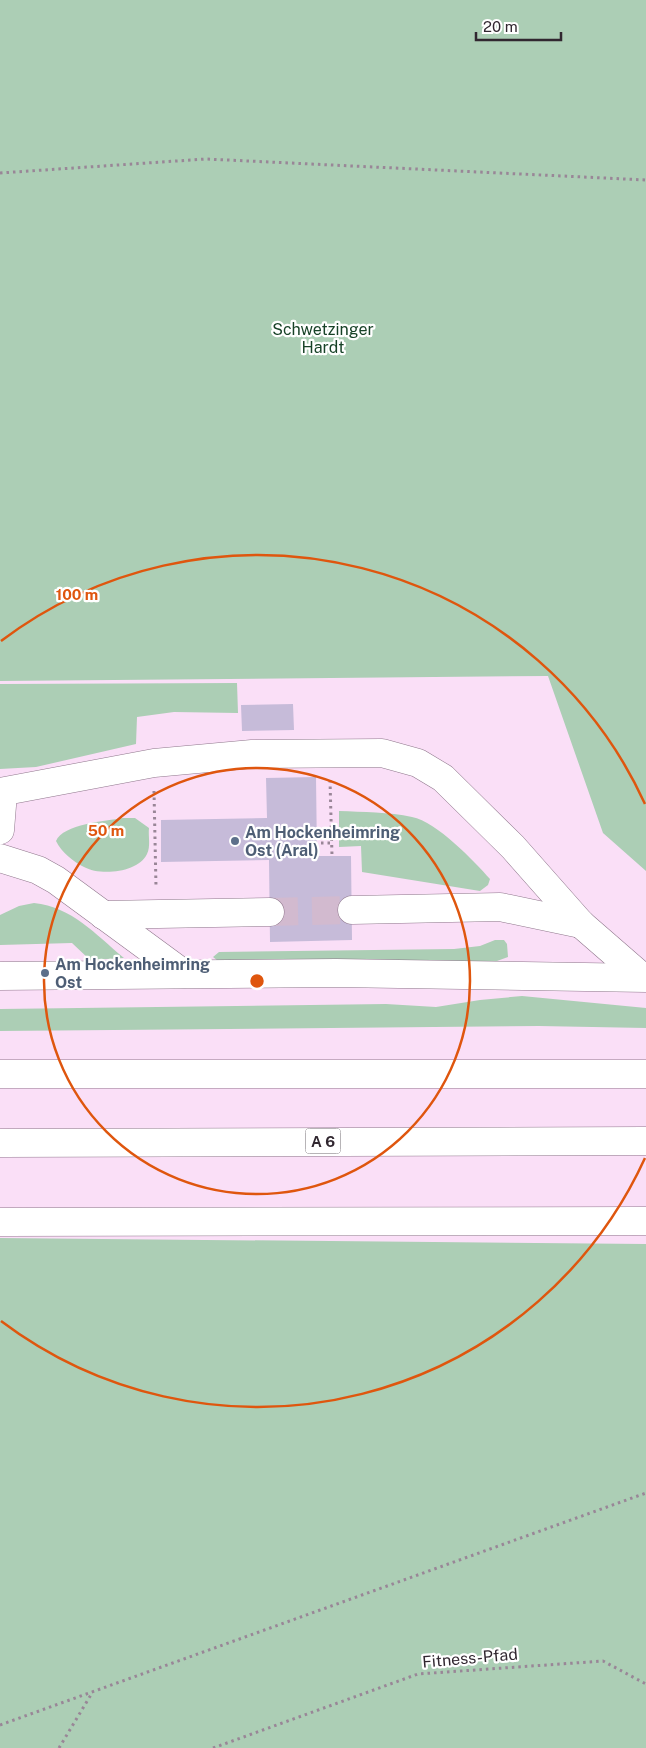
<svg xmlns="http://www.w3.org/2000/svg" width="646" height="1748" font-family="'Public Sans',sans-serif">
	<rect width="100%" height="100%" fill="#fadff7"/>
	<!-- green -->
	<g fill="#acceb5">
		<polygon points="0,0 646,0 646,871 603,833 548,676 0,681"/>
		<polygon points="237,683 238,713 174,712 137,717 136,744 36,767 0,769 0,684"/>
		<path d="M339,811c24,1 50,1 73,6 25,5 62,44 78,62l-2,6 -8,6 -118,-19 -1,-26 -22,1z"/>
		<path d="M123,818h12l14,10c-1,8 2,18 -2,26 -9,19 -47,22 -63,13 -10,-5 -23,-15 -28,-26 7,-17 50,-20 67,-23z"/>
		<path d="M34,903c38,4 61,31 90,55l-34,2 -18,-17 -72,2v-30l19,-9z"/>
		<polygon points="495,940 504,940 507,944 508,957 497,961 218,961 213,957 219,952 454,949 480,946"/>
		<polygon points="522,996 646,1008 646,1028 539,1026 0,1031 0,1009 386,1004 436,1007 480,1000"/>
		<polygon points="0,1238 646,1244 646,1748 0,1748"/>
	</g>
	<!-- building -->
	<g fill="#c6bbd9">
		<polygon points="293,704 294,730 242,731 241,705"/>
		<polygon points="316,777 317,856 351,856 352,940 270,942 269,860 161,862 161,820 267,818 266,778"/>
	</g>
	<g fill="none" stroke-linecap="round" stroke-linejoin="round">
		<!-- minor-tunnel -->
		<polyline stroke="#d2bacf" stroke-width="28" stroke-dasharray="28 14" stroke-linecap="butt" points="270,912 352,910"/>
		<defs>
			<g id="minor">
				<polyline points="0,792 154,763 252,754 382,753 418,763 443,778 513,847 581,924 642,977"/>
				<polyline points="0,830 3,793"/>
				<polyline points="0,858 38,870 56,880 184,974"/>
				<polyline points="352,910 500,907 581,924"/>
				<polyline points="103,915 270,912"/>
				<polyline points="0,976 336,973 646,978"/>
				<polyline points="0,1222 646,1221"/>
			</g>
			<g id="highway">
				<polyline points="0,1074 646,1074"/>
				<polyline points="0,1143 646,1141"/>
			</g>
		</defs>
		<!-- minor casing -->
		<use href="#minor" stroke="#8f778c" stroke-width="29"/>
		<!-- highway casing -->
		<use href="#highway" stroke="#8f778c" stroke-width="29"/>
		<!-- path -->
		<g stroke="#998697" stroke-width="3" stroke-dasharray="2.5 4" stroke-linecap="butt">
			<polyline points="0,173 206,159 646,180"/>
			<polyline points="330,780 332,856"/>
			<polyline points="154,791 156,887"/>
			<polyline points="308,843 331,843"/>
			<polyline points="0,1725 646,1493"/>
			<polyline points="59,1748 92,1693"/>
			<polyline points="213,1748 418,1674 603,1661 646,1684"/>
		</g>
		<!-- minor -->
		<use href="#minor" stroke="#fff" stroke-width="28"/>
		<!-- highway -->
		<use href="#highway" stroke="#fff" stroke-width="28"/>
	</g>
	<!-- distance rings -->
	<g fill="none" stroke="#df560e" stroke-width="2.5">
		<circle cx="257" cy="981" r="213"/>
		<path d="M645 1158A426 426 0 0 1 1 1321M1 641A426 426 0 0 1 645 804"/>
	</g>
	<!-- markers -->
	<g fill="#5c6f8a" stroke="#fff" stroke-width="2">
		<circle cx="235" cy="841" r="5"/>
		<circle cx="45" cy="973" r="5"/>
	</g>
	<g text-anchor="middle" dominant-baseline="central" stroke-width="4.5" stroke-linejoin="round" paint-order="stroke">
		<!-- shield labels -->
		<rect fill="#fff" stroke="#6f686e" stroke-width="1" x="305.5" y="1128.5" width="35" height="25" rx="4"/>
		<g font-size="15" font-weight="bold" fill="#312730">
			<text x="323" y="1141">A 6</text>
		</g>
		<!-- park labels -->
		<g font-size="16" fill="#174227" stroke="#fff">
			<text x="323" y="329">Schwetzinger<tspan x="323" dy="18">Hardt</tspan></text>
		</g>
		<!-- service labels -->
		<g font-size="16" font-weight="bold" fill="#4e5e75" stroke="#fff" text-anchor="start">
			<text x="245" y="832">Am Hockenheimring<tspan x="245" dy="18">Ost (Aral)</tspan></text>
			<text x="55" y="964">Am Hockenheimring<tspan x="55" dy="18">Ost</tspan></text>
		</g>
		<!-- street labels -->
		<g font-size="16" fill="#312730" stroke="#fff">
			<text transform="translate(470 1658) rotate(-5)">Fitness-Pfad</text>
		</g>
	</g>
	<circle cx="257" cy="981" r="8" fill="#df560e" stroke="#fff" stroke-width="2.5"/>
	<g font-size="15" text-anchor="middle" font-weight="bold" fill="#df560e" stroke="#fff" stroke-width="4.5" stroke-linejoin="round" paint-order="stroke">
		<text x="77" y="600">100 m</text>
		<text x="106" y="836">50 m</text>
	</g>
	<!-- scale -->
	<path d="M476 32v8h85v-8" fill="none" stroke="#312730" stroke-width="2.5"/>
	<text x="483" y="32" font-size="15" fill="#312730" stroke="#ffffff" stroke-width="4" paint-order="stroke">20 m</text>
</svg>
